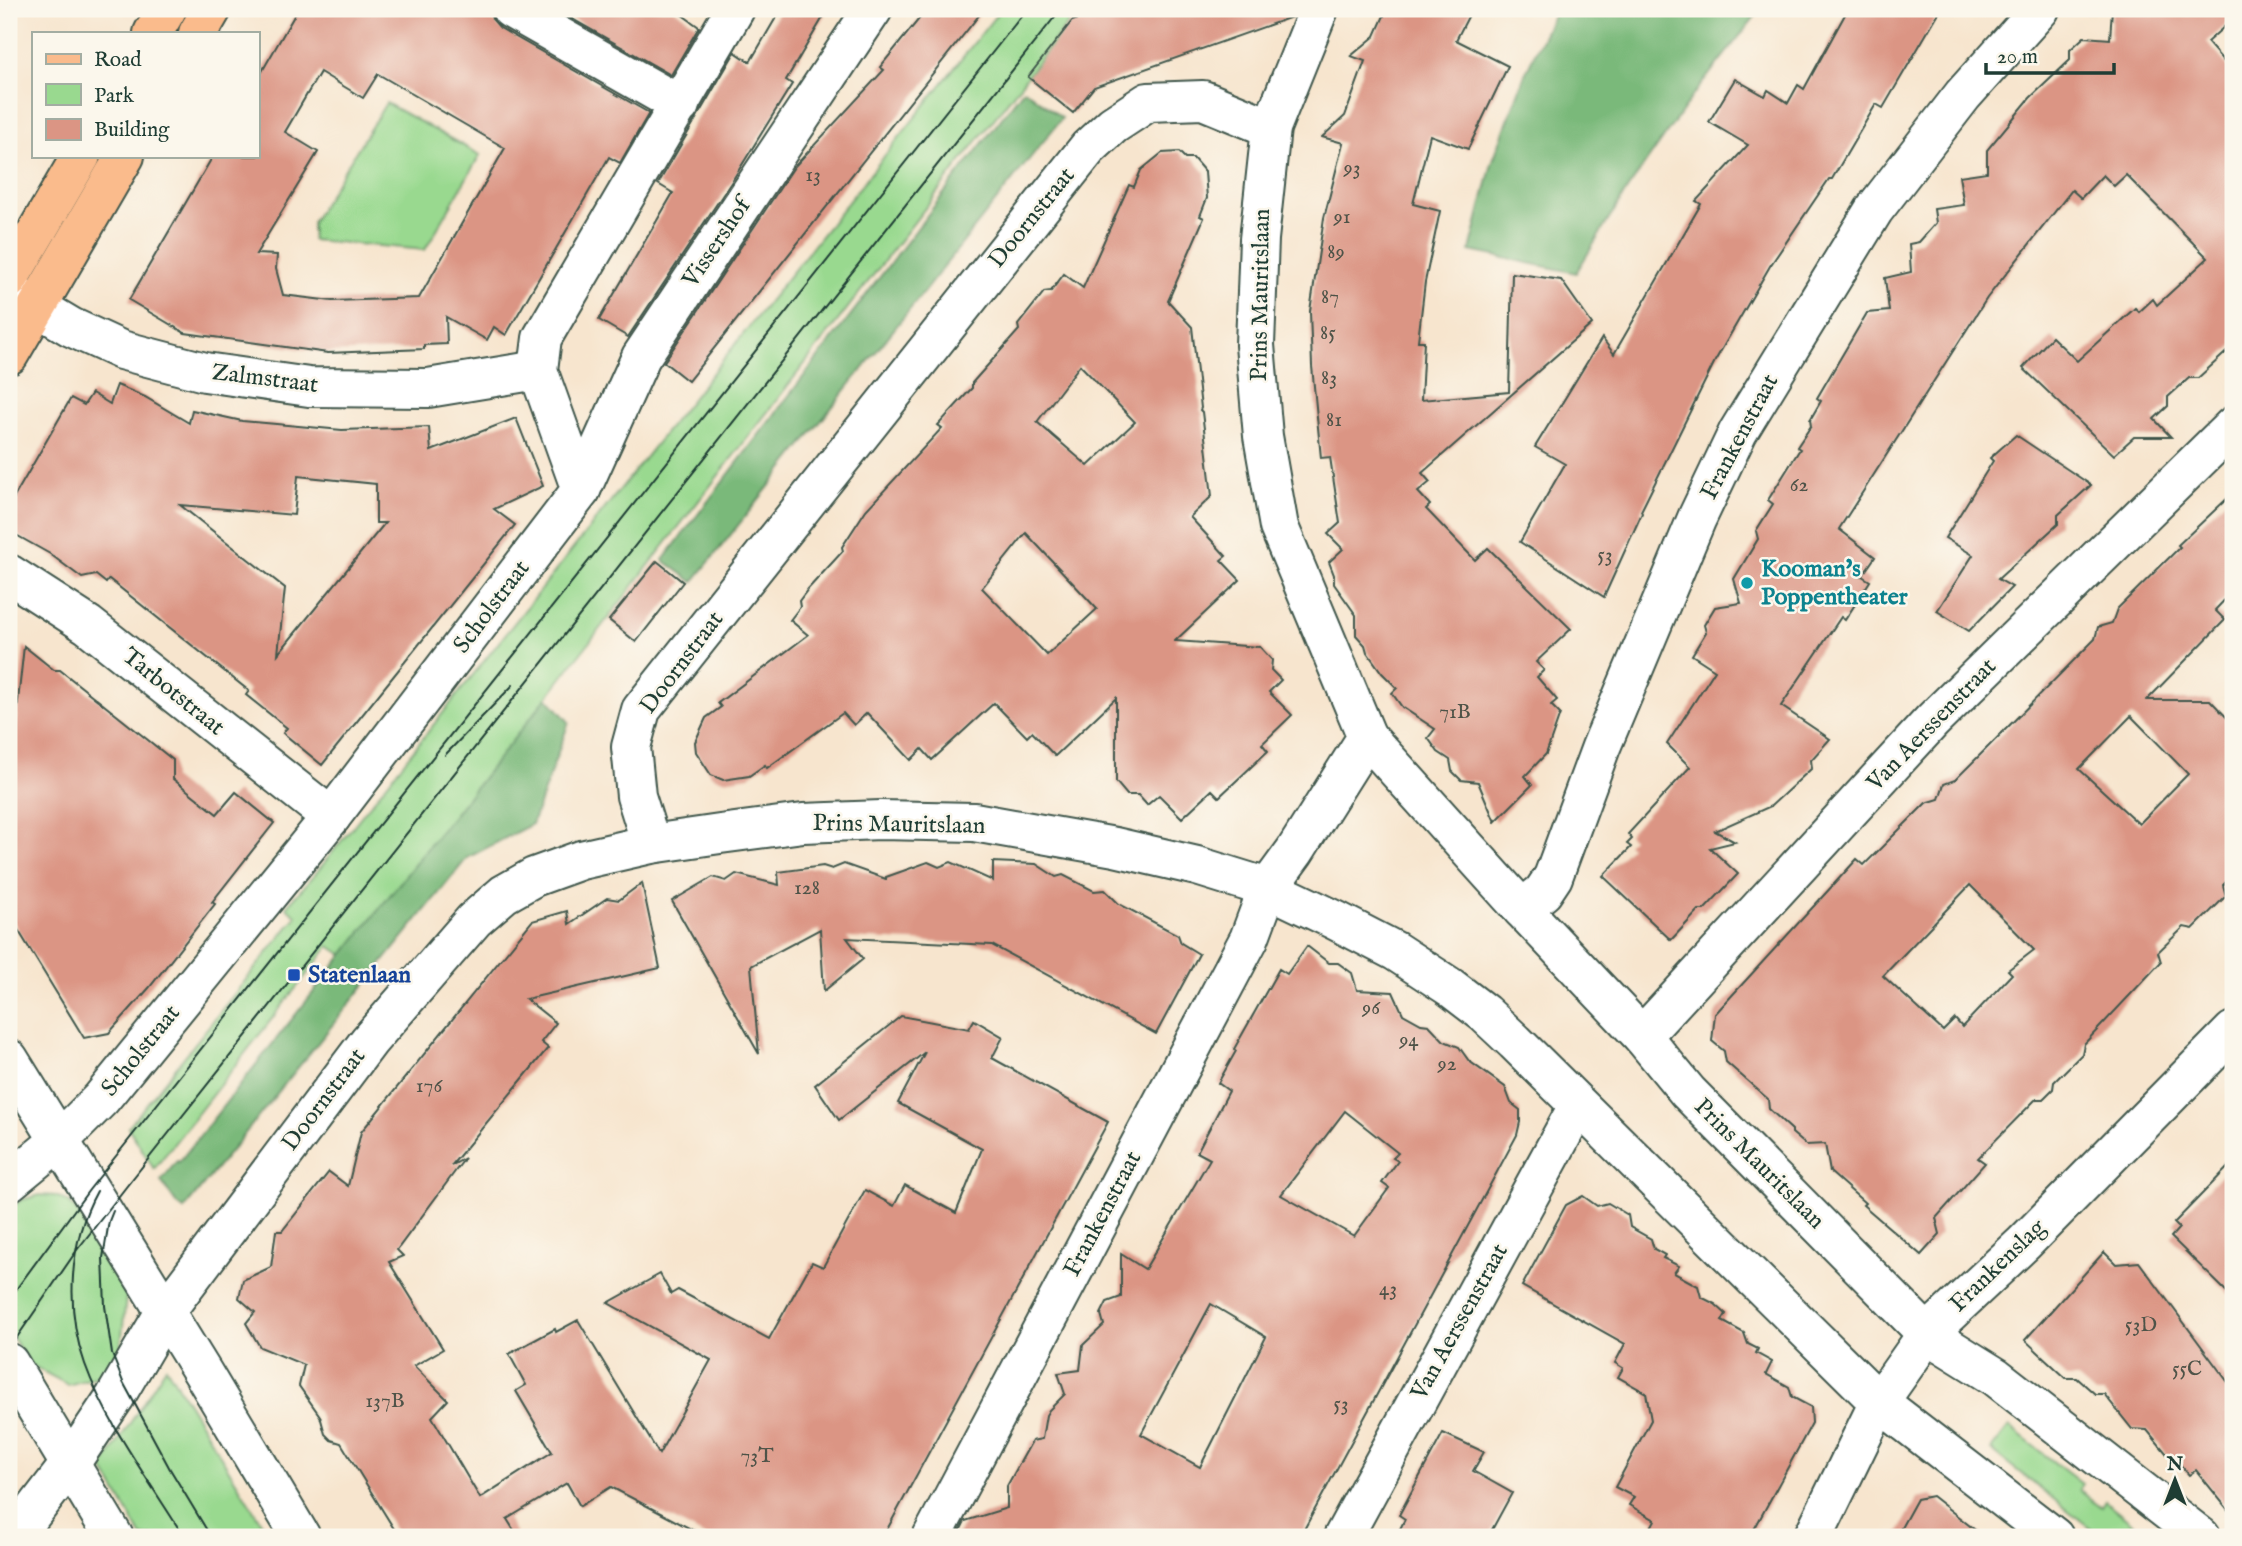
<svg xmlns="http://www.w3.org/2000/svg" width="2242" height="1546" font-family="'IM FELL English',serif">
	<rect width="100%" height="100%" fill="#fbf7ec"/>
	<filter id="ink" filterUnits="userSpaceOnUse"><feTurbulence type="fractalNoise" baseFrequency=".0143" numOctaves="2"/><feDisplacementMap in="SourceGraphic" scale="14" xChannelSelector="R" yChannelSelector="G"/><feConvolveMatrix kernelMatrix="1 2 1 2 8 2 1 2 1" color-interpolation-filters="sRGB"/></filter>
	<filter id="wash" filterUnits="userSpaceOnUse"><feTurbulence type="fractalNoise" baseFrequency=".00686" numOctaves="4" result="noise"/><feDisplacementMap in="SourceGraphic" scale="28" xChannelSelector="R" yChannelSelector="G"/><feGaussianBlur stdDeviation="1.57" result="paint"/><feColorMatrix in="noise" values="0 0 0 0 0 0 0 0 0 0 0 0 0 0 0 0 0 1.4 0 .05"/><feComposite in="paint" operator="in"/></filter>
	<g filter="url(#wash)">
		<rect width="100%" height="100%" fill="#f7e5ce"/>
		<!-- green -->
		<g fill="#99d98f" stroke="#5c8b62" stroke-width="2">
			<polygon points="1001,9 1079,9 547,697 343,955 329,946 154,1169 128,1127 297,916 286,907 316,873"/>
			<polygon points="386,103 480,155 425,250 312,240 312,222"/>
			<polygon points="40,1195 56,1196 69,1202 90,1227 120,1278 127,1287 119,1365 110,1373 68,1385 29,1364 9,1331 9,1210 21,1200"/>
			<polygon points="166,1367 270,1537 142,1537 102,1467"/>
			<polygon points="2009,1427 2082,1484 2079,1490 2101,1507 2105,1501 2150,1537 2102,1537 1991,1450"/>
		</g>
		<!-- forest -->
		<g fill="#7ab97a" stroke="#4c7b57" stroke-width="2">
			<polygon points="1556,9 1761,9 1694,94 1627,190 1576,273 1470,251 1492,163 1526,72"/>
			<polygon points="1024,89 1062,118 693,582 663,560"/>
			<polygon points="547,697 569,722 532,824 467,858 184,1209 176,1203 161,1181 177,1161 179,1162"/>
		</g>
		<g id="blocks">
			<!-- building -->
			<g fill="#db9584" fill-rule="evenodd">
				<path d="M298,9h191l3,10 8,9 149,85 -29,50 -11,-6 -103,178 -12,-8 -7,13 -41,-23 1,27 -23,1v4l-96,4 -143,-20 -56,-33 84,-144h44v-76zM320,72l43,26 15,-24 127,74 -86,150 -87,3 -49,-6 -7,-26 1,-14 -21,-1 62,-102 -33,-20z"/>
				<polygon points="555,9 674,9 699,27 671,75"/>
				<polygon points="781,9 828,9 786,80 792,84 732,181 628,337 599,320 673,193 658,184 735,52 750,62"/>
				<polygon points="927,9 984,9 688,381 664,362 794,167 884,70 880,67"/>
				<polygon points="1108,9 1296,9 1292,17 1094,87 1073,113 1028,77 1072,21"/>
				<polygon points="1387,9 1472,9 1456,40 1508,66 1468,149 1430,135 1413,204 1440,211 1425,282 1418,341 1424,341 1421,400 1509,392 1512,273 1561,280 1592,324 1422,473 1430,482 1418,492 1430,505 1426,509 1475,560 1488,548 1571,629 1536,662 1544,670 1537,677 1557,700 1551,705 1560,714 1546,754 1525,776 1532,785 1495,822 1478,782 1461,780 1452,771 1450,760 1438,752 1428,738 1435,729 1402,707 1392,693 1397,688 1382,673 1367,652 1365,645 1356,635 1356,615 1334,584 1334,575 1329,562 1343,549 1328,534 1340,523 1330,457 1321,458 1312,366 1310,311 1324,218 1343,143 1322,137 1345,116 1365,61 1351,56 1375,36"/>
				<polygon points="1848,9 1941,9 1883,108 1876,104 1832,179 1829,179 1770,266 1715,361 1641,511 1642,513 1604,597 1520,542 1565,464 1535,447 1602,338 1614,354 1701,204 1696,201 1748,145 1709,122 1735,79 1765,96 1768,90 1788,103 1798,85 1804,89"/>
				<polygon points="2112,9 2233,9 2233,19 2207,42 2233,72 2233,346 2198,378 2189,378 2168,397 2168,406 2154,419 2171,437 2134,437 2114,455 2023,368 2052,337 2077,361 2135,308 2139,312 2153,299 2157,305 2208,258 2126,175 2114,186 2103,175 2081,198 2072,190 1987,298 1839,529 1875,557 1862,576 1870,581 1845,620 1841,617 1781,706 1830,739 1811,760 1812,768 1771,806 1715,831 1735,842 1710,848 1738,874 1704,910 1699,910 1671,940 1603,876 1631,847 1627,844 1632,839 1628,834 1690,767 1667,744 1715,670 1692,655 1706,632 1704,625 1715,607 1741,603 1734,579 1758,539 1756,531 1773,504 1768,500 1800,449 1797,447 1811,426 1810,420 1821,401 1817,398 1867,313 1889,311 1885,278 1911,272 1909,244 1919,242 1936,223 1934,209 1964,205 1959,176 1987,172 1987,150 2030,98 2070,60 2070,50 2084,37 2110,39"/>
				<path d="M1179,152l6,6h8l12,14 2,26 -7,18 4,2 -36,83 24,26 9,81 -1,2 2,2 10,84 -22,21 36,39 -5,4 19,20 -65,61 85,6 12,13 -1,10 10,10 -12,12 23,23 -30,29 6,7 -49,46 -7,-7 -30,28 -23,-23 -12,10 -9,-10h-11l-11,-13v-84l-61,58 -23,-24 -5,5 -33,-34 -62,57 -10,-11 -11,11 -44,-47 -13,12 -11,-12 -76,55 -2,-3 -16,11 -26,4 -12,-5 -15,-23 -1,-10 11,-24 15,-11 -3,-4 90,-68 -18,-15 10,-13 -1,-6 9,-12 35,-38 -1,-4 24,-37 76,-82 -4,-3 34,-37v-5l47,-53 -1,-5 26,-33 7,-1 13,-17 19,14 46,-103 5,2 7,-17 21,-17zM1080,365l55,57 -47,44 -51,-44zM1026,533l71,76 -50,46 -65,-67z"/>
				<path d="M117,385l28,12 44,26 3,-13 50,11 100,9 87,-3 2,24 85,-33 27,68 -49,23 21,16 -193,240 -39,-32 4,-5 -41,-33 3,-4 -140,-112 -3,4 -10,-8 -14,3 -32,-24 -41,-23v-25l62,-108 13,7 8,-12 18,11zM298,476l78,8v39h9l-107,131 7,-66 -105,-83 114,10z"/>
				<polygon points="2016,435 2091,485 2058,515 2058,524 1998,579 2012,587 1969,631 1937,611 1973,555 1945,538 1993,461 1990,458"/>
				<path d="M2233,493v98l-18,19 10,10 -78,80h63l23,24v151l-10,10 3,11 -33,33 -9,-2 -26,25 3,10 -77,82 -2,10 -28,28 -1,7 -10,10h-7l-58,59 7,5 -49,55 4,16 -19,21 -58,-50 2,-2 -35,-31 -5,-28 -19,1 -14,-12v-3l-23,-21 -1,-10 -42,-37 -2,-11 -12,-10 3,-27 142,-155 7,6 62,-62 13,-4 5,-15 11,-4 36,-36 104,-105 3,-12 14,-4 5,-14 63,-62 -2,-2zM2131,716l57,58 -49,50 -60,-55zM1970,885l64,65 -26,20 4,4 -50,53 -7,-8 -12,12 -60,-55z"/>
				<polygon points="657,561 683,582 636,642 609,620"/>
				<polygon points="24,646 54,670 60,670 173,760 173,779 217,814 236,792 274,823 212,902 215,904 149,988 109,1033 84,1038 9,915 9,784"/>
				<polygon points="928,862 939,867 951,862 993,881 993,862 1036,864 1056,877 1063,875 1094,891 1105,890 1119,904 1178,935 1181,943 1199,954 1156,1034 992,945 847,938 863,959 824,991 820,929 751,966 759,1054 672,901 713,877 726,881 736,874 779,885 778,872 823,866 832,869 844,864 886,879 886,877"/>
				<polygon points="642,883 660,968 526,999 556,1023 541,1042 548,1048 451,1166 465,1158 397,1250 403,1256 389,1262 443,1349 414,1366 448,1400 432,1417 480,1498 552,1452 516,1391 526,1385 509,1354 555,1329 556,1332 578,1320 659,1454 711,1360 608,1303 660,1274 671,1294 678,1290 769,1339 812,1262 823,1267 865,1190 894,1206 905,1185 956,1213 982,1149 898,1103 925,1052 839,1120 815,1085 901,1016 969,1029 974,1020 1003,1037 992,1058 1108,1122 883,1537 706,1537 611,1487 580,1506 567,1483 507,1519 518,1537 399,1537 341,1443 331,1440 325,1434 320,1416 299,1386 304,1365 260,1347 246,1323 255,1312 239,1298 243,1280 271,1267 276,1231 282,1231 329,1172 348,1186 361,1132 532,921 567,911 569,924 607,898 619,900"/>
				<path d="M1307,946l22,17h9l14,10 5,17 36,2 10,22 18,10 8,1 15,16 15,6 10,14 36,26 6,16 9,7v12l-3,13 -217,402h-343l8,-16 42,-13v-22l25,-45 10,-2 4,-24 3,-5 16,-16 -7,-21 22,-3 3,-25 21,-20 -3,-11 6,-12 14,-5v-43l24,15 65,-110 -13,-7 32,-61 -11,-8 18,-32 -2,-2 45,-80 8,5zM1345,1111l53,42 -5,5 5,3 -16,22 7,5 -35,48 -73,-41zM1211,1304l55,33 -66,130 -59,-33z"/>
				<polygon points="2233,1162 2233,1298 2171,1237 2179,1228 2174,1223"/>
				<polygon points="1583,1196 1597,1206 1608,1203 1628,1215 1630,1227 1651,1239 1654,1249 1665,1255 1663,1258 1679,1266 1674,1273 1698,1286 1701,1297 1715,1304 1726,1314 1722,1321 1744,1333 1748,1344 1758,1349 1756,1353 1772,1362 1766,1374 1789,1387 1792,1397 1811,1407 1812,1423 1750,1537 1646,1537 1655,1520 1629,1505 1634,1497 1615,1487 1651,1420 1646,1393 1618,1377 1623,1368 1615,1363 1625,1344 1522,1286 1566,1205"/>
				<polygon points="2104,1252 2116,1264 2139,1262 2233,1389 2233,1516 2196,1470 2189,1475 2179,1463 2176,1465 2147,1430 2132,1429 2104,1394 2095,1394 2077,1378 2066,1378 2025,1340"/>
				<polygon points="1443,1433 1484,1452 1473,1471 1512,1493 1488,1537 1396,1537 1405,1519 1399,1515"/>
				<polygon points="1932,1496 1984,1537 1896,1537 1917,1499"/>
			</g>
		</g>
	</g>
	<g filter="url(#ink)">
		<use href="#blocks" fill-opacity="0" stroke="#3f564b" stroke-width="2"/>
		<g fill="none" stroke-linecap="round" stroke-linejoin="round">
			<defs>
				<g id="minor">
					<polyline points="511,9 680,105"/>
					<polyline points="9,290 71,327 121,350 205,372 309,387 428,388 538,370"/>
					<polyline points="581,490 538,370 542,338 735,9"/>
					<polyline points="9,574 88,625 331,817"/>
					<polyline points="1367,737 1522,909 1642,1036 1688,1092 1927,1334 1996,1377 2201,1537"/>
					<polyline points="651,844 636,796 631,747 641,710 1088,148 1113,125 1148,102 1203,100 1271,128"/>
					<polyline points="1522,909 1543,892 1553,877 1601,747 1697,518 1738,432 1874,210 1963,95 2040,9"/>
					<polyline points="1642,1036 1932,721 2233,426"/>
					<polyline points="9,1059 203,1373 301,1537"/>
					<polyline points="9,1182 59,1141 101,1099 331,817 581,490 641,357 873,9"/>
					<polyline points="9,1363 114,1537"/>
					<polyline points="14,1537 70,1464 115,1397 165,1312 369,1041 474,920 504,894 534,877 581,860 651,844 720,834 803,823 881,820 974,822 1115,847 1197,866 1268,888 1335,920 1395,951 1450,987 1484,1013 1515,1042 1879,1402 2054,1537"/>
					<polyline points="932,1537 1249,939 1268,888 1295,851 1367,737 1279,527 1263,436 1255,345 1259,239 1271,128 1319,9"/>
					<polyline points="1343,1537 1578,1106"/>
					<polyline points="1813,1537 1879,1402 1927,1334 2024,1243 2233,1031"/>
				</g>
				<g id="major">
					<polyline points="153,33 167,9"/>
					<polyline points="198,33 212,9"/>
					<polyline points="9,279 81,156"/>
					<polyline points="9,355 125,156"/>
				</g>
			</defs>
			<!-- minor casing -->
			<use href="#minor" stroke="#3f564b" stroke-width="42"/>
			<!-- major casing -->
			<use href="#major" stroke="#3f564b" stroke-width="42"/>
			<!-- minor -->
			<use href="#minor" stroke="#fff" stroke-width="38"/>
			<!-- major -->
			<use href="#major" stroke="#fabb8c" stroke-width="38"/>
			<!-- tram -->
			<g stroke="#1f3d34" stroke-width="2">
				<polyline points="445,755 513,685"/>
				<path d="M97,1191c-28,51 -32,118 -12,173 21,59 66,119 99,173"/>
				<polyline points="113,1211 109,1221 103,1258 105,1306 112,1354 123,1382 170,1469 211,1537"/>
				<polyline points="9,1299 89,1190 1027,9"/>
				<polyline points="9,1349 77,1250 126,1187 1061,9"/>
			</g>
		</g>
	</g>
	<!-- markers -->
	<circle fill="#0f9aa8" stroke="#fbf7ec" stroke-width="2.5" cx="1747" cy="583" r="7"/>
	<rect fill="#1a4fb4" stroke="#fbf7ec" stroke-width="2.5" x="287" y="968" width="14" height="14" rx="3.5"/>
	<g text-anchor="middle" dominant-baseline="central" stroke-width="5" stroke-linejoin="round" paint-order="stroke">
		<!-- number labels -->
		<g font-size="21" fill="#4e5348">
			<text x="1352" y="168">93</text>
			<text x="813" y="175">13</text>
			<text x="1342" y="217">91</text>
			<text x="1336" y="252">89</text>
			<text x="1330" y="297">87</text>
			<text x="1328" y="333">85</text>
			<text x="1329" y="378">83</text>
			<text x="1334" y="420">81</text>
			<text x="1799" y="485">62</text>
			<text x="1605" y="555">53</text>
			<text x="1455" y="712">71B</text>
			<text x="807" y="888">128</text>
			<text x="1371" y="1008">96</text>
			<text x="1409" y="1040">94</text>
			<text x="1447" y="1064">92</text>
			<text x="429" y="1086">176</text>
			<text x="1388" y="1289">43</text>
			<text x="2141" y="1325">53D</text>
			<text x="2187" y="1369">55C</text>
			<text x="385" y="1401">137B</text>
			<text x="1341" y="1404">53</text>
			<text x="757" y="1456">73T</text>
		</g>
		<!-- street labels -->
		<g font-size="24" fill="#1f3d34" stroke="#fbf7ec">
			<text transform="translate(1032 218) rotate(-51)">Doornstraat</text>
			<text transform="translate(717 243) rotate(-56)">Vissershof</text>
			<text transform="translate(1261 295) rotate(-89)">Prins Mauritslaan</text>
			<text transform="translate(265 379) rotate(7)">Zalmstraat</text>
			<text transform="translate(1740 437) rotate(-62)">Frankenstraat</text>
			<text transform="translate(492 607) rotate(-53)">Scholstraat</text>
			<text transform="translate(682 663) rotate(-53)">Doornstraat</text>
			<text transform="translate(173 692) rotate(39)">Tarbotstraat</text>
			<text transform="translate(1932 725) rotate(-46)">Van Aerssenstraat</text>
			<text transform="translate(899 825) rotate(1)">Prins Mauritslaan</text>
			<text transform="translate(141 1051) rotate(-51)">Scholstraat</text>
			<text transform="translate(324 1100) rotate(-53)">Doornstraat</text>
			<text transform="translate(1759 1164) rotate(45)">Prins Mauritslaan</text>
			<text transform="translate(1103 1214) rotate(-62)">Frankenstraat</text>
			<text transform="translate(1998 1266) rotate(-44)">Frankenslag</text>
			<text transform="translate(1460 1322) rotate(-61)">Van Aerssenstraat</text>
		</g>
		<!-- culture labels -->
		<g font-size="24" font-weight="bold" fill="#0d838f" stroke="#fbf7ec" text-anchor="start">
			<text x="1761" y="569">Kooman's<tspan x="1761" dy="28">Poppentheater</tspan></text>
		</g>
		<!-- transit labels -->
		<g font-size="24" font-weight="bold" fill="#164399" stroke="#fbf7ec" text-anchor="start">
			<text x="308" y="975">Statenlaan</text>
		</g>
	</g>
	<!-- margin -->
	<rect width="2242" height="1546" fill="none" stroke="#fbf7ec" stroke-width="35"/>
	<!-- legend -->
	<rect x="32" y="32" width="228" height="126" fill="#fbf7ec" stroke="#a3ada2" stroke-width="2"/>
	<rect x="46" y="54" width="35" height="10" fill="#fabb8c" stroke="#a3ada2" stroke-width="2"/>
	<text x="94" y="66" font-size="21" fill="#1f3d34">Road</text>
	<rect x="46" y="84" width="35" height="21" fill="#99d98f" stroke="#a3ada2" stroke-width="2"/>
	<text x="94" y="102" font-size="21" fill="#1f3d34">Park</text>
	<rect x="46" y="119" width="35" height="21" fill="#db9584" stroke="#a3ada2" stroke-width="2"/>
	<text x="94" y="136" font-size="21" fill="#1f3d34">Building</text>
	<!-- north arrow -->
	<g transform="translate(2175 1480)" stroke="#fbf7ec" stroke-width="5" paint-order="stroke">
	<path d="M0-5L12 26L0 18L-12 26Z" fill="#1f3d34"/>
	<text y="-10" font-size="19" font-weight="bold" text-anchor="middle" fill="#1f3d34">N</text>
	</g>
	<!-- scale -->
	<path d="M1986 63v10h128v-10" fill="none" stroke="#1f3d34" stroke-width="3.5"/>
	<text x="1997" y="63" font-size="21" fill="#1f3d34" stroke="#fbf7ec" stroke-width="5" paint-order="stroke">20 m</text>
</svg>
